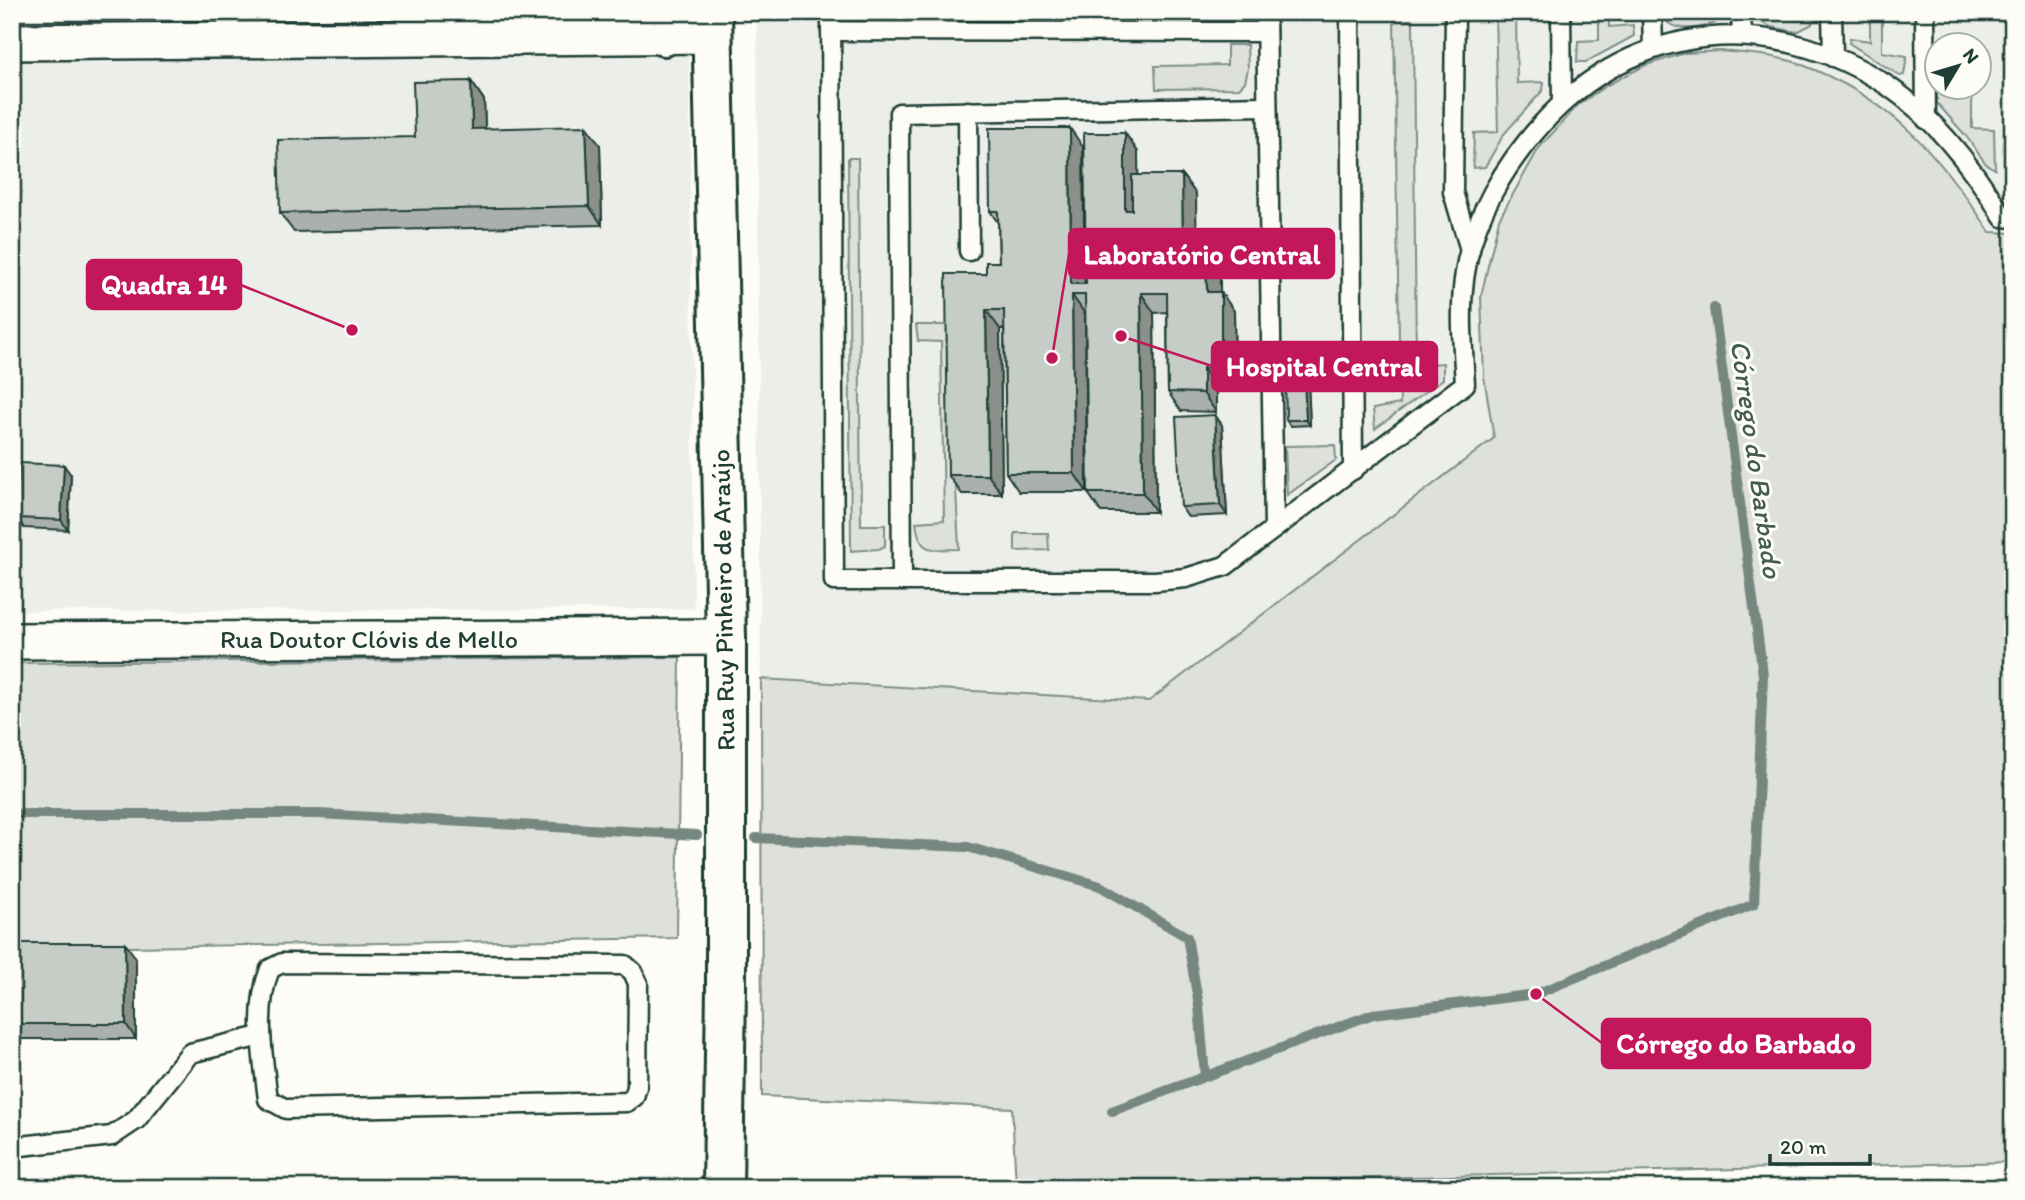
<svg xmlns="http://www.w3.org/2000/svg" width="2025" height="1200" font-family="Itim,sans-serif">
	<rect width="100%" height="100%" fill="#fdfcf7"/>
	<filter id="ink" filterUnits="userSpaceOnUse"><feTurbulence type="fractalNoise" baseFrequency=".0143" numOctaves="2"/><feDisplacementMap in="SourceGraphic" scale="14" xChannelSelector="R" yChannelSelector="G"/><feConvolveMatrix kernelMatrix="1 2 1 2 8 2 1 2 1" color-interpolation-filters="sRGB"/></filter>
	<g filter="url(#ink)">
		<!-- built -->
		<g fill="#eceee9" fill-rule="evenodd">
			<path d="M757,12h1256v221l-23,-1 -34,-51 -50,-55 -47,-35 -61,-27 -39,-9 -39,-4 -236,326 10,61 -346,263 -387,-22zM1938,46h42v42h-42z"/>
			<polygon points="689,48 694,609 12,611 12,50"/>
		</g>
		<!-- green -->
		<g fill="#dde0db" stroke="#7e8e88" stroke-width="2">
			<polygon points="1495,12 1516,12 1517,83 1544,82 1543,90 1504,134 1485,167 1473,168 1474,133 1498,132"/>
			<polygon points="1599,12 1609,12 1609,27 1633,25 1634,36 1586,62 1577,62 1578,41 1599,40"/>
			<path d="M1686,12l39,1c-8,16 -43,19 -57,10l-2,-9z"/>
			<polygon points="1782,12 1814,13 1812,24 1797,32 1771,27 1759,21 1757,14"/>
			<polygon points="1870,12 1882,12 1882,52 1907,56 1904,75 1900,76 1849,43 1850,38 1870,41"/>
			<polygon points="1413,20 1416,365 1443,363 1443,379 1375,429 1373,409 1400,404 1394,21"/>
			<polygon points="1227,45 1247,45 1248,69 1245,82 1239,88 1156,89 1155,66 1227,65"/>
			<path d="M1720,51c26,2 55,4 80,13 91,34 138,89 190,168l23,1v929l-997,25 -4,-79 -250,-12 -1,-417 388,22 345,-263 -10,-61 -3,-81 18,-77 40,-71 39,-43 29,-20 39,-20 39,-12z"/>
			<polygon points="1963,88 1972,88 1972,128 1994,129 1995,169 1986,164 1966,136 1937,103 1937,91 1962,91"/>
			<polygon points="848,158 858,158 861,525 885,525 885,546 879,549 851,551"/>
			<path d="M916,325h32l11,224c-29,0 -39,6 -43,-27l28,-2 -3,-178 -23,-1z"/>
			<polygon points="1335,445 1336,460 1287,495 1285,446"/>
			<polygon points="1015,533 1048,533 1049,550 1015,551"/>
			<polygon points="680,657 677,938 12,949 12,663"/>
		</g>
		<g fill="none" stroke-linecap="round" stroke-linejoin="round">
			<!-- stream -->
			<g stroke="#75877f" stroke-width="10">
				<polyline points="12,814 318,814 697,835"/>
				<polyline points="756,838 968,847 1100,886 1187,937 1199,1006 1205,1076"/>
				<polyline points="1112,1111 1373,1014 1536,994 1754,904 1763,675 1714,308"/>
			</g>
			<defs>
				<g id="lane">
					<path d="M831,12l3,569h321l31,-3 39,-12 240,-182c-2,-36 -6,-75 0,-111 8,-56 40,-108 77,-149 93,-104 232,-114 346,-38 47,32 86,83 115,131l10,1"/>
					<polyline points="1266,12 1274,529"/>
					<polyline points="1350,12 1353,470"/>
					<polyline points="1455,12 1453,192 1470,250"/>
					<polyline points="1561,12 1562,103"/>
					<polyline points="1652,12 1653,49"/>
					<polyline points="1741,12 1742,35"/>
					<polyline points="1832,12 1833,57"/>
					<polyline points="1925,12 1926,119"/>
					<polyline points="831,31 1266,32"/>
					<polyline points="968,111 969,251"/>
					<polyline points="902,580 899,113 1266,106"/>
					<path d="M282,963l343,2 8,7 5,11 -1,104 -3,10 -7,5 -341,7 -18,-10c-5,-40 -14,-91 2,-130z"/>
					<polyline points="12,1147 112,1136 136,1120 190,1053 261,1036"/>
				</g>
				<g id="street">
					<polyline points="12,42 713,35"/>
					<polyline points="12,641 726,637"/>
				</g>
				<g id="secondary">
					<polyline points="664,12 664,36"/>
					<polyline points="712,12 726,637 726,988 723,1188"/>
				</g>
			</defs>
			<!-- lane casing -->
			<use href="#lane" stroke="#1f3d34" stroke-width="23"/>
			<!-- street casing -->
			<use href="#street" stroke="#1f3d34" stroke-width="40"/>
			<!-- secondary casing -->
			<use href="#secondary" stroke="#1f3d34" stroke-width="44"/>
			<!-- lane -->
			<use href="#lane" stroke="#fdfcf7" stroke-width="18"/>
			<!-- street -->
			<use href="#street" stroke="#fdfcf7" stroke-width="35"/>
			<!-- secondary -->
			<use href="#secondary" stroke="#fdfcf7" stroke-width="38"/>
		</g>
		<!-- wall -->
		<g fill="#aab0ab" stroke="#1f3d34" stroke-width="2">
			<polygon points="471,81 484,100 485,129 600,145 602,225 294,232 280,213 415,137"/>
			<polygon points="1125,133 1138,152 1138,175 1182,175 1196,194 1196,257 1206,257 1220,276 1220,292 1234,311 1235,387 1216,387 1216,412 1181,411 1168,392 1167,312 1154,313 1156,512 1101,512 1088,493 1085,314 1087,492 1019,492 1006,473 1004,329 1000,329 1002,494 962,494 948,475 986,274 999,262 998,223 990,211 1083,147 1084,284 1086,284"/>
			<polygon points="1304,378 1308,383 1310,425 1290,426 1286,420"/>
			<polygon points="1215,415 1222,425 1227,515 1188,517 1181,507"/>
			<polygon points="71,475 68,530 24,528 17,518"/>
			<polygon points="12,943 136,958 136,1039 12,1039"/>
		</g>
		<!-- shaded-wall -->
		<g fill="#8b908b" stroke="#1f3d34" stroke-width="2">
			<polygon points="471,81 484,100 486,148 472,129"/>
			<polygon points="586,126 600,145 602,225 589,206"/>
			<polygon points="1070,128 1083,147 1085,295 1071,284"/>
			<polygon points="1125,133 1138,152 1139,229 1125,210"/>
			<polygon points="1182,175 1196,194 1197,276 1183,257"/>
			<polygon points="1206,257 1220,276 1220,311 1207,292"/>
			<polygon points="1221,292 1234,311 1235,387 1221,368"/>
			<polygon points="1141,293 1154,313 1156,512 1143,493"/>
			<polygon points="1072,295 1085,314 1087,492 1074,473"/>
			<polygon points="986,310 1000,329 1002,494 988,475"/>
			<polygon points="1203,368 1216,387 1216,412 1203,393"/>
			<polygon points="1304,378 1308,383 1310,425 1306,420"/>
			<polygon points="1215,415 1222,425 1227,515 1220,505"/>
			<polygon points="64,465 71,475 68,530 61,520"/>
			<polygon points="125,943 136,958 136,1039 126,1024"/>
		</g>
		<!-- building -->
		<g fill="#c6cdc7" stroke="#1f3d34" stroke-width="2">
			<polygon points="471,81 472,129 586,126 589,206 280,213 278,140 415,137 413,82"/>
			<polygon points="989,128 1070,128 1071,284 1086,284 1084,133 1125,133 1125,210 1132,210 1132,175 1182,175 1183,257 1206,257 1207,292 1221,292 1221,368 1203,368 1203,393 1168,392 1167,293 1141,293 1143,493 1088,493 1085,295 1072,295 1074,473 1006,473 1004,310 986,310 988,475 948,475 946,274 986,274 986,262 999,262 998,211 990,211"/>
			<polygon points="1304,378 1306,420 1286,420 1285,379"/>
			<polygon points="1215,415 1220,505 1181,507 1176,417"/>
			<polygon points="19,463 64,465 61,520 17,518"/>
			<polygon points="12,943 125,943 126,1024 12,1024"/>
		</g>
	</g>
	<g text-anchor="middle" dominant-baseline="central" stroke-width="6" stroke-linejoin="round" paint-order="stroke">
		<!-- street labels -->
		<g font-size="26" fill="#1f3d34" stroke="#fdfcf7">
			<text transform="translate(723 600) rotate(-91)">Rua Ruy Pinheiro de Araújo</text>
			<text x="369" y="639">Rua Doutor Clóvis de Mello</text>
		</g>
		<!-- water labels -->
		<g font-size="28" font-style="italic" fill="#435c53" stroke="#fdfcf7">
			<text transform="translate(1757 459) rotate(82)">Córrego do Barbado</text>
		</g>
	</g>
	<!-- callouts -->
	<path fill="none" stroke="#c2185b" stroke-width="2.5" d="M1052 358L1069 254M352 330L241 285M1121 336L1212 366M1536 994L1602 1043"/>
	<g fill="#c2185b" stroke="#fdfcf7" stroke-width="2.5">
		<circle cx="1052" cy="358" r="7"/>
		<circle cx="352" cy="330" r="7"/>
		<circle cx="1121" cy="336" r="7"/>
		<circle cx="1536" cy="994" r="7"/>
	</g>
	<g fill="#c2185b" stroke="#c2185b" stroke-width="2.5">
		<rect x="1069" y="229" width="265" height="49" rx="7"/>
		<rect x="87" y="260" width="154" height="49" rx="7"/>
		<rect x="1212" y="342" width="225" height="49" rx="7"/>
		<rect x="1602" y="1019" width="268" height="49" rx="7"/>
	</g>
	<g font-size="28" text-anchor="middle" font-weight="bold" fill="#fff">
		<text x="1202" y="264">Laboratório Central</text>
		<text x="164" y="294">Quadra 14</text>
		<text x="1324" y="376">Hospital Central</text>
		<text x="1736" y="1053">Córrego do Barbado</text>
	</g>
	<!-- margin -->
	<rect width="2025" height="1200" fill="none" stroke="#fdfcf7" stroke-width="42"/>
	<rect x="21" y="21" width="1983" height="1158" fill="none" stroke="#1f3d34" stroke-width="2.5" filter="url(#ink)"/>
	<!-- north arrow -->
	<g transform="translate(1958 66) rotate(52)"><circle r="33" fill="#fdfcf7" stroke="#a4b0a9" stroke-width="2"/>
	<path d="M0-5L12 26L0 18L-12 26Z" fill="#1f3d34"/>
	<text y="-10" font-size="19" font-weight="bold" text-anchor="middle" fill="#1f3d34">N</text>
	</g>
	<!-- scale -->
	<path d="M1770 1154v10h100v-10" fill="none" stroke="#1f3d34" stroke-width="3.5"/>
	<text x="1780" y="1154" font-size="21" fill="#1f3d34" stroke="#fdfcf7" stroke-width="5" paint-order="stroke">20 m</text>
</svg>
